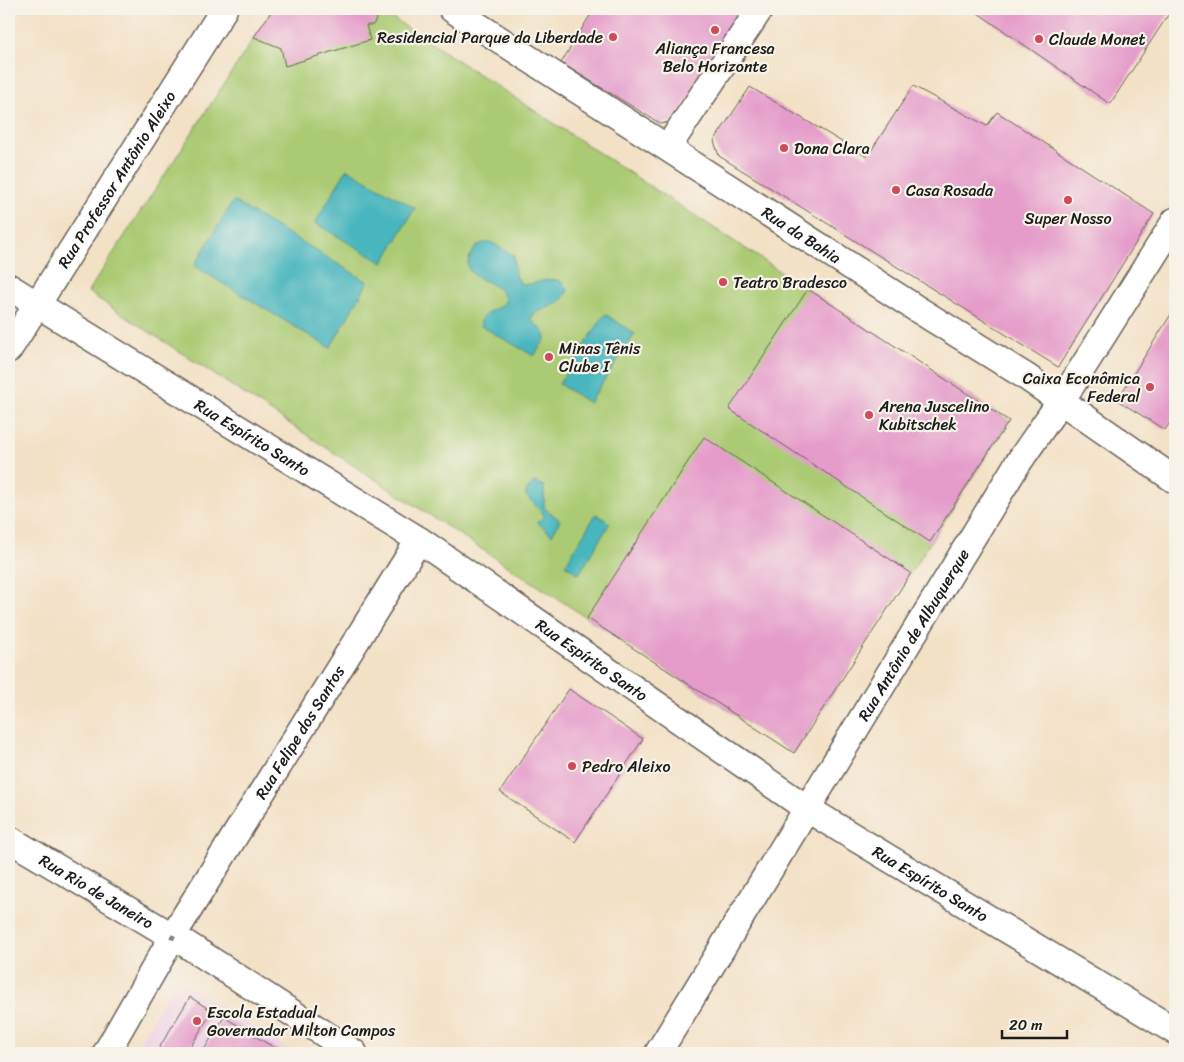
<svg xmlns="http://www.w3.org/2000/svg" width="1184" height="1062" font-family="Sriracha,sans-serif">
	<rect width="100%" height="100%" fill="#f7f3e8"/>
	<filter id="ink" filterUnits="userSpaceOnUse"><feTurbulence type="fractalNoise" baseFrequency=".02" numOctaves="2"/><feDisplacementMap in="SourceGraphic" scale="10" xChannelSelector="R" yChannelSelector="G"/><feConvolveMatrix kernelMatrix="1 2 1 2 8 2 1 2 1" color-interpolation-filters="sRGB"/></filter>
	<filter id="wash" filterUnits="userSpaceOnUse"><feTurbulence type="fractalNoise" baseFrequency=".0096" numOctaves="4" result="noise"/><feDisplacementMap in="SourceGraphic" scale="20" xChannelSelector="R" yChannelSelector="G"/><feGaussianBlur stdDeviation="1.12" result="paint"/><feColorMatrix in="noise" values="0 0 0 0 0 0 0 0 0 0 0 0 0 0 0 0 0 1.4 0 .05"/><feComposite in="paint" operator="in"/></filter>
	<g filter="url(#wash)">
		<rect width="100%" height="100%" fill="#f3e1c6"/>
		<!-- built -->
		<polygon fill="#eed0e7" points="186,985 294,1053 133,1053 170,989"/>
		<!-- green -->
		<polygon fill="#aacb73" stroke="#637448" points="273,9 379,9 1009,421 794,753 88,292"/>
		<!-- water -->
		<g fill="#46b6be" stroke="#31696d">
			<polygon points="347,169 415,208 383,263 315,223"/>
			<polygon points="233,201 368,282 330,348 194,266"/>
			<path d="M491,242l23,14 1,18 6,10c17,3 36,-16 47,7l-8,11 -26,12 -3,4c4,10 13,9 15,20l-12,18 -53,-30c-3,-19 30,-15 23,-30 -7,-18 -50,-16 -32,-43 5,-9 9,-10 19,-11z"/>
			<polygon points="605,314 635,334 589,403 559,384"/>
			<polygon points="534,482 544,486 544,508 560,520 552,535 537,522 543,518 543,513 526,496 526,491"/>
			<polygon points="596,514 610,523 579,574 565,565"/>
		</g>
		<g id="blocks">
			<!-- building -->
			<g fill="#e59cca">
				<polygon points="273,9 379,9 381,10 373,25 366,25 370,40 285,66 281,48 254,37"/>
				<polygon points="594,9 660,9 665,12 663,9 748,9 673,121 661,124 561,63"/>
				<polygon points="972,9 1172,9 1110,104"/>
				<polygon points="913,86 987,126 997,112 1154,214 1058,367 719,156 714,141 750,87 867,157"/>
				<polygon points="808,289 1009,421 930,542 729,409"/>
				<polygon points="1175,308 1175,415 1165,430 1117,400"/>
				<polygon points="704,437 911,573 794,753 587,618"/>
				<polygon points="569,689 643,739 575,842 500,792"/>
				<polygon points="190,997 212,1011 187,1053 156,1053"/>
				<polygon points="224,1017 283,1053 202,1053"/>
			</g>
		</g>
	</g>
	<g filter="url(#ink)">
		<use href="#blocks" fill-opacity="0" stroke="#676158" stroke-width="1"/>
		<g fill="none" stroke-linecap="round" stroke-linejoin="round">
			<defs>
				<g id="minor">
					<path id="s1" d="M452,9l465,300 108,67 150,104"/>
					<polyline points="668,147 760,9"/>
					<path id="s2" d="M9,287l410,253 390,270 366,221"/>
					<path id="s3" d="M9,349l215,-340"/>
					<path id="s4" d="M9,839l151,90"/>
					<path id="s5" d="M180,924l239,-384"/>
					<polyline points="186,944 354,1053"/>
					<polyline points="106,1053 165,950"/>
					<path id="s6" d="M658,1053l358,-587 55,-80 104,-165"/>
				</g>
			</defs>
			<!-- minor casing -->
			<use href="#minor" stroke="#676158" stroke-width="29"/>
			<!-- minor -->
			<use href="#minor" stroke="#fff" stroke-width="26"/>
		</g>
	</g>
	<!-- markers -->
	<g fill="#d1495b" stroke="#f7f3e8" stroke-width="2">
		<circle cx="715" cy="30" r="5"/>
		<circle cx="613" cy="37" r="5"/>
		<circle cx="1039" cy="39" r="5"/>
		<circle cx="784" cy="148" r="5"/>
		<circle cx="896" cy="190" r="5"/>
		<circle cx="1068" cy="200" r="5"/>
		<circle cx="723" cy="282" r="5"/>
		<circle cx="549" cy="357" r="5"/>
		<circle cx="1150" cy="387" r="5"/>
		<circle cx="869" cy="415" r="5"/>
		<circle cx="572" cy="766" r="5"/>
		<circle cx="197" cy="1021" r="5"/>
	</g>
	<g text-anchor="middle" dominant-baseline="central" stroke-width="4.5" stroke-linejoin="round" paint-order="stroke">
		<!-- poi labels -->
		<g font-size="16" fill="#1c1c1c" stroke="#f7f3e8" text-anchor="start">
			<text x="603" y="37" text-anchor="end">Residencial Parque da Liberdade</text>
			<text x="1049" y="39">Claude Monet</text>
			<text x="715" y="48" text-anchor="middle">Aliança Francesa<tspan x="715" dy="18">Belo Horizonte</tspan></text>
			<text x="794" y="148">Dona Clara</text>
			<text x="906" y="190">Casa Rosada</text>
			<text x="1068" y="218" text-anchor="middle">Super Nosso</text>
			<text x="733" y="282">Teatro Bradesco</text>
			<text x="559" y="348">Minas Tênis<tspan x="559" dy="18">Clube I</tspan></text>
			<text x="1140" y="378" text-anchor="end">Caixa Econômica<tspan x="1140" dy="18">Federal</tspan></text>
			<text x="879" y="406">Arena Juscelino<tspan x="879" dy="18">Kubitschek</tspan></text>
			<text x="582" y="766">Pedro Aleixo</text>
			<text x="207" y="1012">Escola Estadual<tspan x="207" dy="18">Governador Milton Campos</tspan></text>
		</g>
		<!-- street labels -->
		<g font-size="16" fill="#1c1c1c" stroke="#f7f3e8">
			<text stroke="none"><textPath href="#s3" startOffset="201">Rua Professor Antônio Aleixo</textPath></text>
			<text stroke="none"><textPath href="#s1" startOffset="416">Rua da Bahia</textPath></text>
			<text stroke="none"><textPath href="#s2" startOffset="286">Rua Espírito Santo</textPath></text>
			<text stroke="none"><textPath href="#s6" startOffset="490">Rua Antônio de Albuquerque</textPath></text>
			<text stroke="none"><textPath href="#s2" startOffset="692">Rua Espírito Santo</textPath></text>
			<text stroke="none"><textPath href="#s5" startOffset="226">Rua Felipe dos Santos</textPath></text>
			<text stroke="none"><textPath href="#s2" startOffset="1098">Rua Espírito Santo</textPath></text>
			<text stroke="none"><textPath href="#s4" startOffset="102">Rua Rio de Janeiro</textPath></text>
		</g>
	</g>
	<!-- margin -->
	<rect width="1184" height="1062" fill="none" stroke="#f7f3e8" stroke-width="30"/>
	<!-- scale -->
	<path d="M1002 1030v8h65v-8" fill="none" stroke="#1c1c1c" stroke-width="2.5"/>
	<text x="1009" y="1030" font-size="15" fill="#1c1c1c" stroke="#f7f3e8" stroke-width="4" paint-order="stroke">20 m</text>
</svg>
